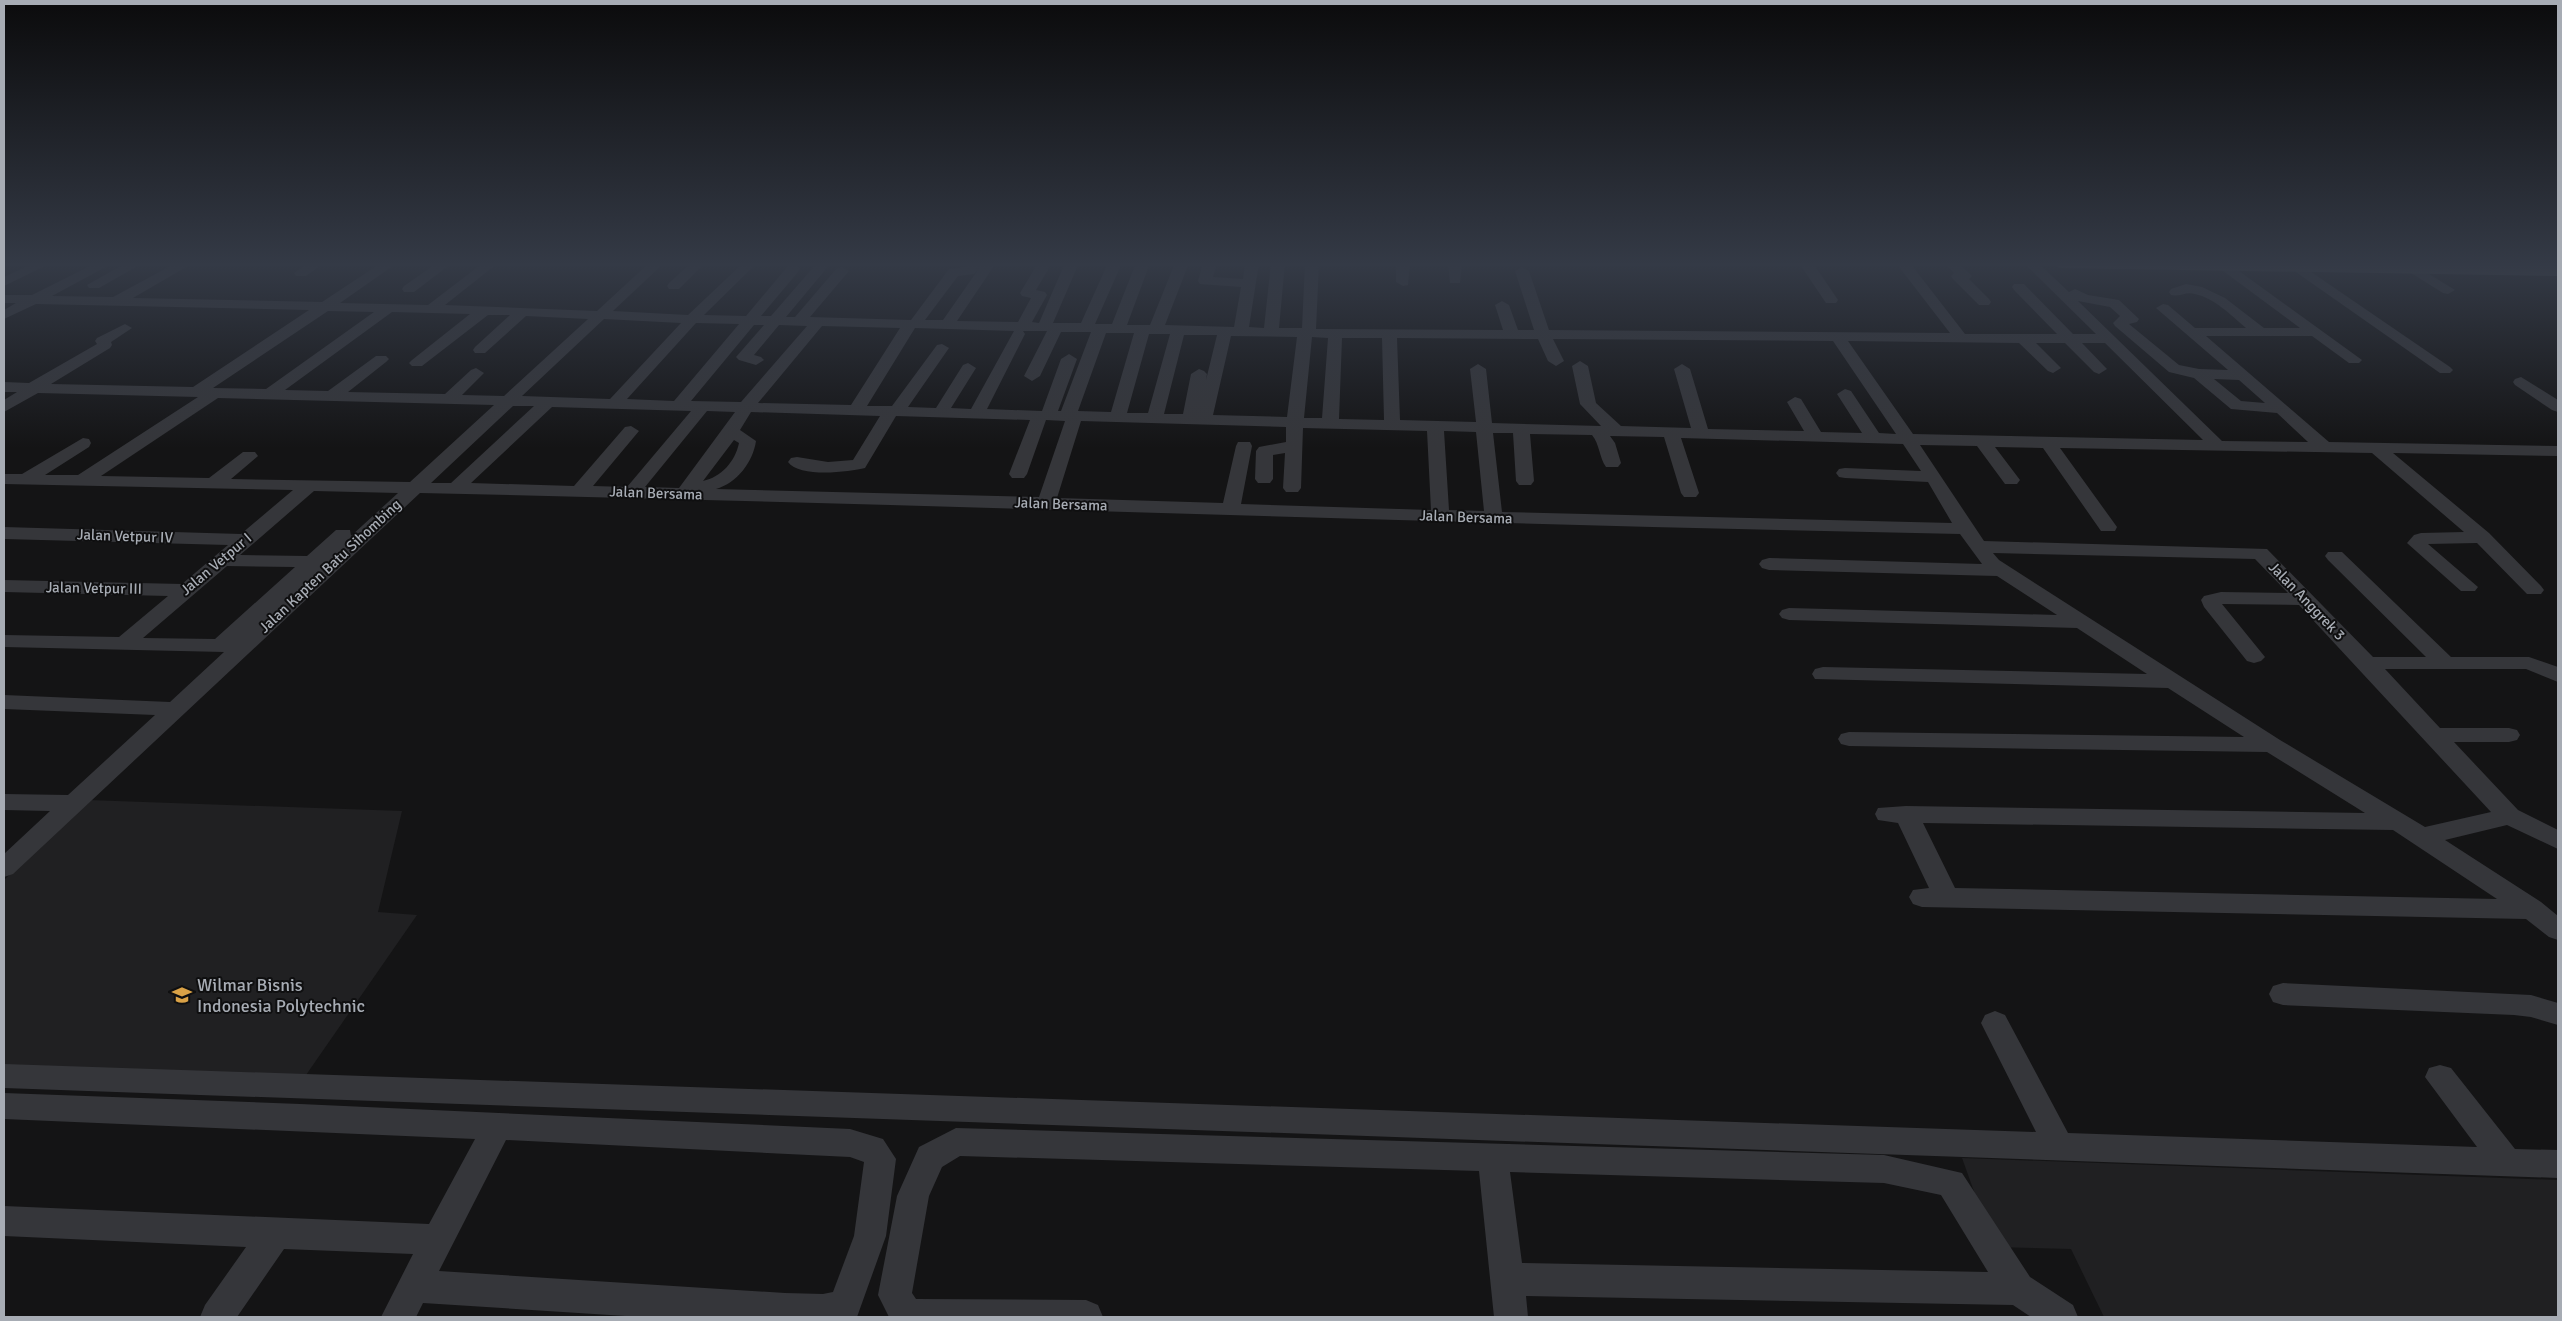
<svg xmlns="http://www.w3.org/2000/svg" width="2562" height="1321" font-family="Signika,sans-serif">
	<rect width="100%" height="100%" fill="#141415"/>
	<!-- built -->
	<g fill="#202022">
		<polygon points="88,800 402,811 378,912 417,915 297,1088 4,1075 4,880"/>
		<polygon points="1962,1158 2558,1180 2558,1317 2104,1317 2071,1249 1994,1247"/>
	</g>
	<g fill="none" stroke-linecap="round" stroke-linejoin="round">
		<!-- minor -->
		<g fill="#35363a" fill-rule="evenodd">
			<polygon points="34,263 51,263 4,286 4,277"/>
			<path d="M96,263h17l-61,33 61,1 63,-34h17l-60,35 189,4 59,-39h16l-57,40 88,2 55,-42h15l-53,42 152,6 52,-48h15l-51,48 75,4 55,-52h14l-53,52 42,1 42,-50h10l2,3 -2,3 -37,44h10l46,-53h14l-45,54h9l42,-49 5,-1 7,4 -39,46 101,3 38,-51 16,-2 4,-4h27l-39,58 61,1 13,-24 -9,-2 -2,-3 18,-30h14l-16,27 9,2 2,3 -15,27 7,1 26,-60h14l-26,60h28l27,-60h14l-27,61h17l24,-61h14l-23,62h23l25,-62h14l-24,62 69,2 7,-40 -41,-3 -2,-3 5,-18h14l-4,14 30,2 2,-16h14l-10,64 15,1 7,-65h14l-6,65h23l3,-65h14l-3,66 187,1 -8,-25 7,-4 7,4 9,25h16l-19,-59 7,-4 7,4 20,59 401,3 -54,-70h14l55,71h92l-43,-44 -2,-3 2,-3h10l49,50h23l-72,-71h14l31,29 6,-3 13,6 31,5 20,19 -2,3 -8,2 50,41 20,4 29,1 -72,-62 7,-4 5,1 27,23h51c-15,-13 -32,-30 -51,-34 -9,-3 -15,3 -24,1l-2,-3 2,-3 15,-5 16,3 23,11 39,30h36l-85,-63 2,-2h11l134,97 -3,3h-10l-37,-27h-106l123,106 229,4v10l-165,-3 96,80 52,53 3,4 -3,4h-14l-50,-51 -49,1 50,43 -3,4h-14l-54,-48 7,-8 7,-2 43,-1 -92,-79 -312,-5 57,79 -2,4h-14l-58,-83 -48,-1 25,33 -3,4h-12l-28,-38 -57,-1 64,96 283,8 106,108h53l-98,-97 -3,-4 3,-4h14l109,105h78l29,10v15l-32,-13h-141l55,59h69l8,2 3,5 -3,5 -8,2h-55l64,68 40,20v19l-51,-24 -62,15 96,62 17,14v24l-9,-3 -23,-18 -604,-12 -9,-3 -4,-7 4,-7 16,-2 -31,-65 -20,-3 -3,-6 3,-6 28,-2 459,7 -98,-61 -418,-6 -8,-2 -3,-5 3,-5 8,-2 395,5 -76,-49 -353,-9 -3,-5 3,-5 8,-2 324,7 -70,-46 -288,-8 -7,-2 -3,-4 3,-4 7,-2 268,7 -60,-39 -228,-6 -7,-2 -3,-4 3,-4 7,-2 213,6 -22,-30c-514,-10 -1027,-30 -1540,-41l-407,381 -9,3v-23l46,-43 -46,-1v-16l64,1 87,-80 -151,-6v-14l166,7 54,-50 -220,-5v-12l115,2 49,-41 -164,-4v-12l178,4 46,-39 -224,-6v-12l237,7 52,-44 -289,-6v-10h18l61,-36 6,1 2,4 -2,4 -44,28h33l120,-78 -160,-4 -34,19v-12l13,-8h-13v-10l25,1 68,-39 -2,-3 2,-3 28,-14 7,4 -21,14 1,3 -2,3 -59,36 142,3 116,-77 -273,-6 -32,15v-9l12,-7h-12v-8h28zM980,267l-37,53h-18l33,-44 16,-2zM2078,301l32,6 10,9 -7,7 2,3 54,46 25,6 37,31 46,4 31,29 -86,-1zM328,311l46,1 -108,77 -53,-1zM392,312l78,2 -58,46 -3,3 3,3h10l66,-51h22l-35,32 -2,3 2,3h10l41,-37 62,3 -84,77 -42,-1 22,-22 -8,-5 -5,2 -26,24 -97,-2 38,-30 3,-3 -3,-3h-10l-48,35 -43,-1zM604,319l77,4 -71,76 -88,-3zM696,323l43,1 -65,77 -47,-2zM754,325h10l-28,32 3,3 17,5 8,-5 -3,-3 -7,-2 25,-30 28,1 -66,76 -50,-1zM822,326l78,2 -49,77 -93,-2zM915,328l99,3 -43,78 -20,-1 25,-40 -8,-5 -5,2 -27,43 -28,-1 41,-59 -7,-4 -5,1 -45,61h-25zM1023,331h24l-23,45 8,5 8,-5 21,-44h30l-30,79h-3l19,-52 -8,-5 -8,5 -19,52 -55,-2 38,-75zM1106,333h28l-23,79 -33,-1zM1149,334h21l-22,79h-21zM1184,335h33l-11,45 1,-6 -3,-3 -5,-2 -8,5 -8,40h-19zM1231,336l66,1 -10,80 -74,-2zM1312,337l16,1 -6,80h-18zM1342,338h40l2,82 -45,-1zM1397,338l141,1 10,22 8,5 8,-5 -11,-22 280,2 63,93 -17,-1 -28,-42 -6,-2 -8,5 25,39 -41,-1 -20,-33 -6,-2 -8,5 17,29 -96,-2 -18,-60 -8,-5 -8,5 17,59 -70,-2 -25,-23 -8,-37 -8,-5 -8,5 8,38 21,22 -109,-3 -6,-54 -8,-5 -8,5 6,53 -76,-2zM1848,341l171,2 29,28 5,2 8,-5 -25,-25h29l29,29 5,2 8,-5 -25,-26h23l98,97 -290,-6zM2214,379l25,1 26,23 -24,-2zM218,398l276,7 -84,77 -179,-3 27,-23 -3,-4h-12l-34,26 -108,-2zM513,406h21l-83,77h-20zM552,407l139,4 -64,76 -34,-1 46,-55 -8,-5 -6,1 -51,59 -103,-3zM707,411l28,1 -56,76 -34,-1zM751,412l129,4 -27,44 -25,2 -31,-5 -6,1 -3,4c11,16 61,10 77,6l31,-52 134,4 -21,54 3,4h12l3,-4 19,-54 19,1 -26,76 -323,-8c21,-6 37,-27 40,-48l-16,-11zM1081,421l205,6v15l-27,5 -3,4 -1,28 3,4h12l3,-4v-24l12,-2 -2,35 3,4h12l3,-4 2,-60 124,3 4,79 -190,-6 11,-58 -2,-4h-12l-2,4 -13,57 -166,-5zM1444,431l32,1 8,79 -35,-1zM1493,433h20l3,48 3,4h12l3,-4 -4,-47 62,1c8,10 7,22 14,32h12l3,-4 -6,-20 -5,-7 54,1 17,56 3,4h12l3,-4 -18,-55 222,6 18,27 -76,-3 -6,1 -3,4 3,4 6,1 83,4 24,41 -450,-11zM734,440l5,3c-4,19 -18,34 -36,38zM314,491l84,2 -47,43 -1,-6h-14l-29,26 -67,-1zM1993,553l262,6 33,34 -67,-1 -17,4 -3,4 3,7 43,54 7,2 7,-2 4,-4 -43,-53 77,1 192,207 -66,15 -145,-87 -281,-180zM227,566l68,1 -80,72 -72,-1zM1923,823l470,7 104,69 -542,-11z"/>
			<polygon points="126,263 143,263 99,288 89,288 87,285"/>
			<polygon points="308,263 324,263 306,276 296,276 294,273"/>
			<polygon points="437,263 452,263 414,292 404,292 402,289 404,286"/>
			<polygon points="691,263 705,263 679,289 669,289 667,286 669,283"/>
			<polygon points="1396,263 1410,263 1408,285 1403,286 1396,282"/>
			<polygon points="1448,263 1462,263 1460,283 1450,283"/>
			<polygon points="1799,263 1813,263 1838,300 1836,303 1826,303"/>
			<polygon points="1945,263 1959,263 1972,276 1969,279 1989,299 1991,302 1989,305 1979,305 1953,279 1951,276 1954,273"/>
			<polygon points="2298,263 2450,367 2453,370 2450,373 2440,373 2293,270 2291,267 2293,264"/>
			<polygon points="2395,263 2411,263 2455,290 2448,294 2443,293"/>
			<polygon points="2500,263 2517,263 2528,270 2526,273 2516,273"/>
			<polygon points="2527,263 2544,263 2557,271 2555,274 2545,274"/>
			<polygon points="2521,377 2558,400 2558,412 2552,410 2515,385 2513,382 2515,379"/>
			<polygon points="2283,983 2531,995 2558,1003 2558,1025 2531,1017 2514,1015 2283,1005 2273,1002 2269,994 2273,986"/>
			<polygon points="1995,1011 2005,1015 2068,1133 2477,1147 2425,1077 2429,1068 2440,1065 2451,1068 2515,1149 2558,1150 2558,1178 4,1088 4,1064 2036,1132 1981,1023 1985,1015"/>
			<path d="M4,1093l296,11 550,25 33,10 13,20 -10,77 -29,81h-216l-218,-14 -7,14h-35l32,-63 -129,-5 -47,68h-37l5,-12 41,-58 -242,-11v-30l425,18 46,-85 -471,-20zM506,1140l344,17 14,5 -10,74 -21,56 -10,2 -38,-1 -346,-22z"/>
			<path d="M956,1128l928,27 78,18 68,104 43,28 5,12h-47l-18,-12 -487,-9 2,21h-34l-15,-146 -519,-15 -18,11 -13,29 -17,97 4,6 170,1 12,5 5,12h-214l-11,-22 19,-99 22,-49zM1510,1172l374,11 57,12 47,77 -466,-9z"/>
		</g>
		<!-- major -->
		<polygon fill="#525458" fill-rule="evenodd" points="2053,263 2359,263 2558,266 2558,276 2061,268 2055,266"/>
	</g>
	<!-- sky -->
	<linearGradient id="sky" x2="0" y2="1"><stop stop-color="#0b0b0c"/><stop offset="0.59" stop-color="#343a46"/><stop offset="1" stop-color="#343a46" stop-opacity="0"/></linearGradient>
	<rect width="2562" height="448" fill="url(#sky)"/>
	<!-- icons -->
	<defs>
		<symbol id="university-bare" viewBox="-9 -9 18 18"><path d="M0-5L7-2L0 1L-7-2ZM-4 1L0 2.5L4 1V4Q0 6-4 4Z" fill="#daa247" stroke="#0f0f10" stroke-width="2.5" paint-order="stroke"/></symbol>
	</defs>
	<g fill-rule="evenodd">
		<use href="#university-bare" x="168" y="981" width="28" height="28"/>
	</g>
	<g text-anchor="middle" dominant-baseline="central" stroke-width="4" stroke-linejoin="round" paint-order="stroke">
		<!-- street labels -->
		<g font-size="15" fill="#a7acb4" stroke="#0f0f10">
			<text transform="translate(656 493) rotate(2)">Jalan Bersama</text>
			<text transform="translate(1061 504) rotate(2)">Jalan Bersama</text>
			<text transform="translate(1466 517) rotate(2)">Jalan Bersama</text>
			<text transform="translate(125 536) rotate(2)">Jalan Vetpur IV</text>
			<text transform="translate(216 564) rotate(-40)">Jalan Vetpur I</text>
			<text transform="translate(330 566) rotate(-43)">Jalan Kapten Batu Sihombing</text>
			<text transform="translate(94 588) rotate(1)">Jalan Vetpur III</text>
			<text transform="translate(2307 601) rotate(46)">Jalan Anggrek 3</text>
		</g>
		<!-- near-poi labels -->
		<g font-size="18" fill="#a7acb4" stroke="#0f0f10" text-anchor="start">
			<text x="197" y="985">Wilmar Bisnis<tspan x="197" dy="21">Indonesia Polytechnic</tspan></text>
		</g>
	</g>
	<!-- border -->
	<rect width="2562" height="1321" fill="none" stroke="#a7acb4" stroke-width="10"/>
</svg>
